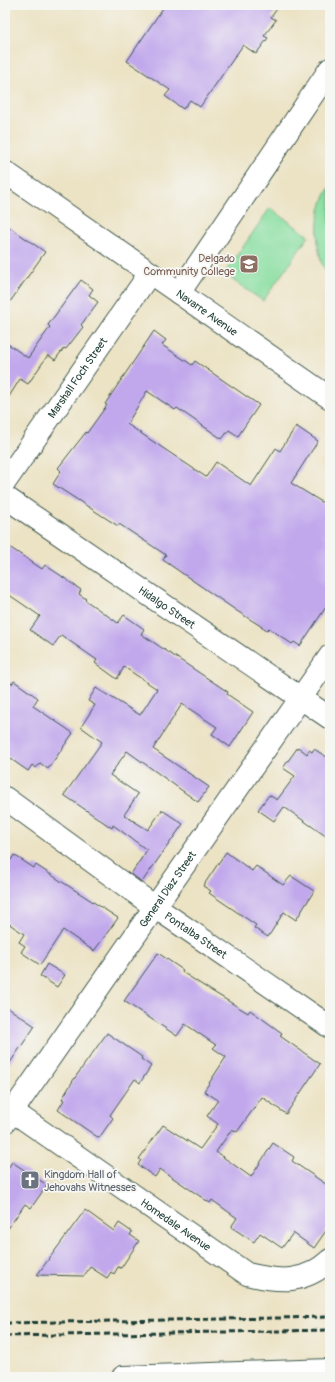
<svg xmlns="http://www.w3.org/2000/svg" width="335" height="1382" font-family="Pangolin,sans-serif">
	<rect width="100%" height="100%" fill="#f6f6f2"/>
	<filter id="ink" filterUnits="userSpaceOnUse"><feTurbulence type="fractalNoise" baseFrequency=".025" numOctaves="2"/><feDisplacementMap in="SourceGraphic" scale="8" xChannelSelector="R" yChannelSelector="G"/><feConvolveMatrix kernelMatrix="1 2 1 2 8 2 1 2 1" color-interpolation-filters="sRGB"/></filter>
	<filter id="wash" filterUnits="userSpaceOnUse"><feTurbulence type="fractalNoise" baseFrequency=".012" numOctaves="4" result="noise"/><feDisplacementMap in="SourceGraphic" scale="16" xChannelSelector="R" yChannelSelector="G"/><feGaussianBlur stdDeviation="0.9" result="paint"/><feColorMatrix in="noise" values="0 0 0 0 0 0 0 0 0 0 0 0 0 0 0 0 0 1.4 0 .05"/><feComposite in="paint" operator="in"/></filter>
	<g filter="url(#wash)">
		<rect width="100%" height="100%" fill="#ece3c5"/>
		<!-- green -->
		<g fill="#89dea1" stroke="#548e6a">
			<path d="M330,187v90c-3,-5 -8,-11 -9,-16 -6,-25 -5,-53 9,-74z"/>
			<polygon points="270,208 309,236 263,301 224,274"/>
		</g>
		<g id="blocks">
			<!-- building -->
			<g fill="#c1a8ec">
				<polygon points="165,5 280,5 271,17 276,20 264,36 268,38 256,54 243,45 200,107 190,100 183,109 165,96 170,90 127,61"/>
				<polygon points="5,224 45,252 5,309"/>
				<polygon points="81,280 93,289 89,295 98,302 81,325 83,327 66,349 64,348 55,360 48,355 28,384 20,379 5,403 5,342 28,358 50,327 48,325"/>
				<polygon points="154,331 166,340 162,345 192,365 195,361 259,405 238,436 229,430 222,439 177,408 175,410 147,391 127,424 206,477 216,462 251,486 276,448 280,451 296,426 318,441 291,483 330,507 330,601 300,646 294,642 292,644 269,628 267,630 237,611 163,560 166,555 119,524 118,526 53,484 61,471 58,468 86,432 87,433 107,405 105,404"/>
				<polygon points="5,544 42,569 45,565 60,575 81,590 79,594 86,599 85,600 118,623 124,615 144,629 141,634 228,692 227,694 253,712 230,747 212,734 217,727 182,704 153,749 209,787 198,802 127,751 110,775 138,794 124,815 148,830 162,810 183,824 142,882 131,874 147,850 113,825 112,828 64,795 102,742 81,727 95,705 88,701 96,688 140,715 157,689 124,667 117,679 95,663 97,660 61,635 53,646 30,630 40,616 5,592"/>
				<polygon points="5,679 12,684 14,681 38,698 33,706 73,733 48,769 40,763 36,768 32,765 28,771 5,755"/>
				<polygon points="298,747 307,754 309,750 312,752 314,749 330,759 330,839 284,807 274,821 258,810 269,795 277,800 295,776 283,768"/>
				<polygon points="226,852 252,871 256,866 283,885 291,876 314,891 296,920 284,912 268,937 254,928 256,925 209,893 211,891 203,886"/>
				<polygon points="14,855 34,868 36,865 118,918 94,951 63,930 40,965 21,952 25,946 19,942 24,934 5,921 5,856 11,860"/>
				<polygon points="158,953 183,970 182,972 210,990 248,1013 250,1010 282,1033 280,1036 320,1064 286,1114 262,1097 237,1132 232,1129 216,1152 251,1177 273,1143 294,1157 292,1161 330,1187 330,1225 314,1248 293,1233 282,1248 260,1233 254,1242 231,1227 237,1218 212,1200 210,1203 160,1169 155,1177 138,1165 141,1160 139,1159 163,1125 200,1149 218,1124 207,1116 218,1100 204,1091 226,1057 213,1048 216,1045 185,1024 177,1036 124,1001"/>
				<polygon points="47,964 65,975 57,987 40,976"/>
				<polygon points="5,1006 35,1026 5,1070"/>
				<polygon points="107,1033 142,1057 141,1059 151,1066 140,1083 135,1079 110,1115 113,1118 99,1138 58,1110 64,1100 62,1099 74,1079"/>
				<polygon points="12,1162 47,1185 31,1208 25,1204 5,1233 5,1173"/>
				<polygon points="85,1210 114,1231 119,1223 132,1232 130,1235 139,1241 121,1268 118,1267 114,1274 111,1272 107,1278 90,1267 84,1276 37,1275"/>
			</g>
		</g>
	</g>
	<g filter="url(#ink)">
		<use href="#blocks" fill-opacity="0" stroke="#3e564a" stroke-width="1"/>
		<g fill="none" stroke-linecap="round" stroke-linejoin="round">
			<defs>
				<g id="minor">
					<path id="s1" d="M5,172l325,226"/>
					<polyline points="179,293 330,69"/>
					<path id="s2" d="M5,482l145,-209"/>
					<path id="s3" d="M5,497l325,221"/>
					<path id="s4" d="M5,798l150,109 175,120"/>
					<path id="s5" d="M5,1106l242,168c33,8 57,10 83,-14"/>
					<path id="s6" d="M5,1122l325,-466"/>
					<polyline points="123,1377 330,1370"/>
				</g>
			</defs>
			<!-- minor casing -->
			<use href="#minor" stroke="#3e564a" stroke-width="24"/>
			<!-- minor -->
			<use href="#minor" stroke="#fff" stroke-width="22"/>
			<!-- rail -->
			<g stroke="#1f3d34" stroke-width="3" stroke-dasharray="6 3" stroke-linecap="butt">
				<polyline points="5,1323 330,1317"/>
				<polyline points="5,1336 330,1330"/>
			</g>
		</g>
	</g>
	<!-- icons -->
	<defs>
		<symbol id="university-square" viewBox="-11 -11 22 22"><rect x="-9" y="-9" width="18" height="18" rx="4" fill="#8d6e63" stroke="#f6f6f2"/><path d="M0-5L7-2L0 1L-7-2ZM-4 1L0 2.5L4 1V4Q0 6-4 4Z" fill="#fff"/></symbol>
		<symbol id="church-square" viewBox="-11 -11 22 22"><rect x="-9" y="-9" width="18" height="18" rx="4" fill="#6b7280" stroke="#f6f6f2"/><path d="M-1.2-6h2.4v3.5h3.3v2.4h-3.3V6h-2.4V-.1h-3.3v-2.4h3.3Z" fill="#fff"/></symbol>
	</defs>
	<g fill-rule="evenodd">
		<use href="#university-square" x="238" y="253" width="22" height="22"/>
		<use href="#church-square" x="19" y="1169" width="22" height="22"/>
	</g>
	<g text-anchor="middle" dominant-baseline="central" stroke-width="3.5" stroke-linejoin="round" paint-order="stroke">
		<!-- education labels -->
		<g font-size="11" fill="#785e54" stroke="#f6f6f2" text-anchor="end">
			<text x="235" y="258">Delgado<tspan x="235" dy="13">Community College</tspan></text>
		</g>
		<!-- street labels -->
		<g font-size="11" fill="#1f3d34" stroke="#f6f6f2">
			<text stroke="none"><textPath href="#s1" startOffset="246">Navarre Avenue</textPath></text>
			<text stroke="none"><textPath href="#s2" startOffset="127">Marshall Foch Street</textPath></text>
			<text stroke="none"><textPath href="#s3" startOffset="196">Hidalgo Street</textPath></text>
			<text stroke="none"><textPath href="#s6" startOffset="284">General Diaz Street</textPath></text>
			<text stroke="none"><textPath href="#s4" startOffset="235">Pontalba Street</textPath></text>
			<text stroke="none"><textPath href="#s5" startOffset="208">Homedale Avenue</textPath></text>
		</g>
		<!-- worship labels -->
		<g font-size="11" fill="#5b616d" stroke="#f6f6f2" text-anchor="start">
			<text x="44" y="1174">Kingdom Hall of<tspan x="44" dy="13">Jehovahs Witnesses</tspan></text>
		</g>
	</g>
	<!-- margin -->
	<rect width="335" height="1382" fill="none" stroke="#f6f6f2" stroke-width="20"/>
</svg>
